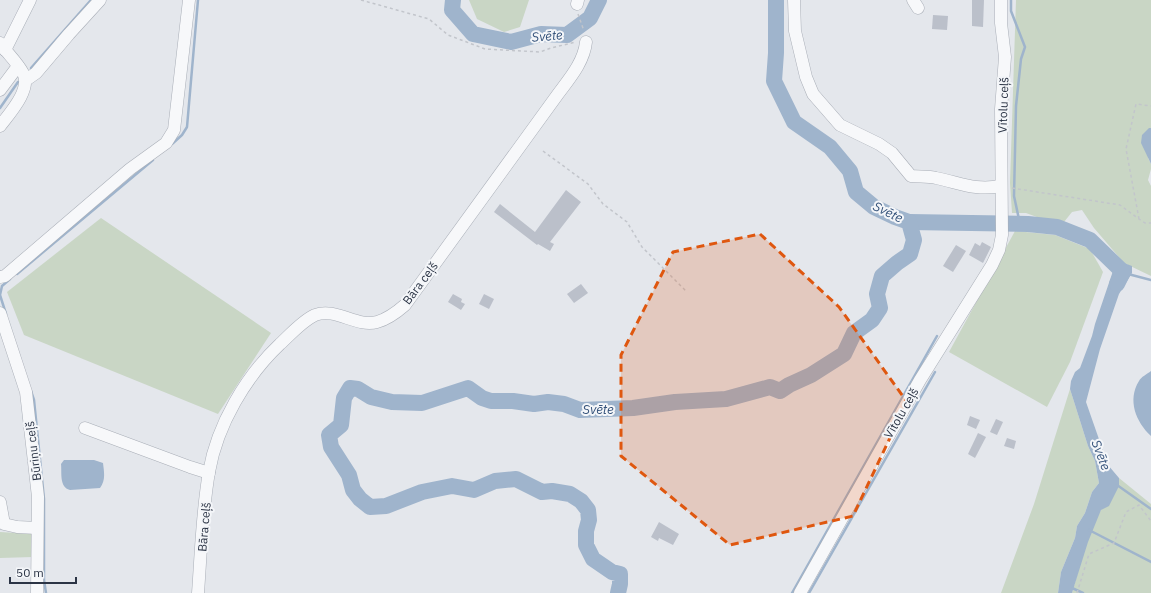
<svg xmlns="http://www.w3.org/2000/svg" width="1151" height="593" font-family="'IBM Plex Sans',sans-serif">
	<rect width="100%" height="100%" fill="#e4e7ec"/>
	<!-- green -->
	<g fill="#c9d6c5">
		<polygon points="469,0 529,0 520,27 504,32 477,19"/>
		<polygon points="1016,0 1151,0 1151,128 1149,128 1148,158 1151,164 1151,169 1148,180 1151,186 1151,276 1124,263 1094,228 1082,210 1072,212 1064,222 1045,220 1026,213 1012,213 1010,183"/>
		<polygon points="101,218 271,333 218,414 24,335 7,292"/>
		<polygon points="1015,231 1055,235 1090,249 1103,272 1070,362 1047,407 949,352"/>
		<polygon points="1070,389 1088,446 1095,461 1099,483 1092,492 1085,513 1077,526 1075,538 1061,572 1058,593 1001,593 1034,504"/>
		<path d="M1119,478l32,26v89h-79c8,-26 15,-60 29,-83 6,-11 17,-18 18,-32z"/>
		<polygon points="0,532 33,534 33,557 0,558"/>
	</g>
	<!-- water -->
	<g fill="#9fb4cc">
		<polygon points="1149,128 1151,128 1151,164 1141,143 1142,135"/>
		<polygon points="1124,263 1132,266 1132,273 1119,294 1100,349 1086,402 1108,465 1119,478 1119,486 1109,506 1101,510 1088,542 1072,593 1058,593 1061,572 1075,538 1077,526 1085,513 1092,492 1099,483 1095,461 1088,446 1070,389 1071,381 1075,372 1080,368 1092,336 1095,324 1114,268 1117,264"/>
		<path d="M1151,371v65c-15,-14 -24,-36 -12,-55 2,-4 8,-7 12,-10z"/>
		<path d="M64,460h30l9,3c1,9 3,17 -3,25l-30,2c-11,-3 -8,-17 -9,-26z"/>
	</g>
	<g fill="none" stroke-linecap="round" stroke-linejoin="round">
		<!-- stream -->
		<g stroke="#9fb4cc" stroke-width="2.5">
			<polyline points="1011,0 1011,11 1025,47 1021,59 1016,106 1014,196 1020,224"/>
			<polyline points="31,68 91,0"/>
			<polyline points="0,108 18,82"/>
			<polyline points="172,144 182,135 187,127 198,0"/>
			<polyline points="17,274 153,160"/>
			<polyline points="1128,274 1151,280"/>
			<polyline points="6,314 0,295 2,286 10,279"/>
			<polyline points="31,391 34,400 44,499 44,580 46,593"/>
			<polyline points="1117,485 1151,509"/>
			<polyline points="1089,530 1151,562"/>
			<polyline points="1072,588 1083,593"/>
			<polyline points="792,593 937,336"/>
			<polyline points="809,593 935,372"/>
		</g>
		<!-- river -->
		<g stroke="#9fb4cc" stroke-width="16">
			<polyline points="453,0 452,10 473,34 511,42 541,34 567,35 590,18 599,0"/>
			<polyline points="909,222 1028,224 1057,227 1090,240 1123,272 1117,284"/>
			<polyline points="618,593 620,584 620,574 612,572 593,559 586,545 586,531 589,520 588,510 581,501 570,494 552,491 542,492 516,479 495,481 474,490 452,486 422,492 386,506 370,507 360,499 353,490 349,475 331,447 329,435 341,425 344,398 350,388 358,389 371,397 392,402 422,403 468,388 482,398 491,401 513,401 534,404 548,402 564,404 580,410 633,408 675,402 726,399 770,387 780,391 789,385 811,375 844,354 854,333 872,320 880,308 877,294 882,276 897,263 910,254 914,240 909,222 895,217 874,207 856,192 850,171 830,147 794,122 774,81 776,53 776,0"/>
		</g>
	</g>
	<!-- building -->
	<g fill="#bbc0ca">
		<polygon points="972,0 984,0 983,27 972,26"/>
		<polygon points="933,15 948,16 947,30 932,29"/>
		<polygon points="566,190 581,202 550,242 554,244 550,251 538,244 537,245 494,212 500,204 535,232"/>
		<polygon points="982,242 991,247 983,263 969,255 975,243 980,246"/>
		<polygon points="956,245 966,251 953,272 943,266"/>
		<polygon points="581,284 588,293 574,303 567,294"/>
		<polygon points="453,294 462,299 461,302 465,304 461,310 448,302"/>
		<polygon points="484,294 494,299 489,309 479,304"/>
		<polygon points="970,416 980,420 976,429 967,425"/>
		<polygon points="996,419 1003,422 997,435 990,432"/>
		<polygon points="978,433 986,437 975,458 968,454"/>
		<polygon points="1007,438 1016,441 1014,449 1004,446"/>
		<polygon points="659,522 679,534 673,545 659,538 658,541 651,537"/>
	</g>
	<g fill="none" stroke-linecap="round" stroke-linejoin="round">
		<defs>
			<g id="minor">
				<path d="M794,0l1,31 11,46 7,17 27,31 39,19 13,9 19,23c8,1 17,0 25,2 25,5 39,13 65,8"/>
				<polyline points="913,0 918,8"/>
				<polyline points="577,4 578,0"/>
				<path d="M0,43c7,10 17,19 23,30 9,16 -13,40 -23,53"/>
				<polyline points="5,50 30,0"/>
				<polyline points="26,80 36,73 69,34 100,0"/>
				<polyline points="0,90 18,66"/>
				<polyline points="0,277 5,276 130,169 166,143 174,130 189,0"/>
				<polyline points="0,313 26,392 38,497 37,593"/>
				<polyline points="85,428 190,467 209,473"/>
				<polyline points="0,502 4,524 17,527 37,528"/>
				<path d="M198,593c3,-40 4,-81 11,-121 8,-47 37,-96 71,-128 10,-9 22,-23 35,-29 21,-8 42,13 62,7 11,-3 20,-10 28,-17l153,-211c11,-15 26,-32 28,-52"/>
				<polyline points="800,593 920,380 992,265 999,250 1002,235 1001,109 1005,57 1001,23 1001,0"/>
			</g>
		</defs>
		<!-- minor casing -->
		<use href="#minor" stroke="#a9aeb7" stroke-width="13"/>
		<!-- path -->
		<g stroke="#c2c5cb" stroke-width="1.5" stroke-dasharray="3 3" stroke-linecap="butt">
			<polyline points="361,0 429,19 448,35 485,49 540,52 551,48 576,42"/>
			<polyline points="578,14 584,31"/>
			<polyline points="543,151 588,184 603,204 627,222 642,247 687,292"/>
			<polyline points="1012,188 1120,205 1139,219 1145,223 1151,223"/>
			<polyline points="1139,219 1126,149 1136,104 1151,106"/>
			<polyline points="1077,593 1089,554 1114,543 1126,512 1139,505 1151,521"/>
		</g>
		<!-- minor -->
		<use href="#minor" stroke="#f7f8fa" stroke-width="12"/>
	</g>
	<!-- marked area -->
	<path fill="#df570f" fill-opacity="0.2" stroke="#df570f" stroke-width="3" stroke-dasharray="8 5" stroke-linejoin="round" d="M760,234l79,73 68,95 -54,114 -123,29 -109,-89v-101l52,-103z"/>
	<g text-anchor="middle" dominant-baseline="central" stroke-width="4" stroke-linejoin="round" paint-order="stroke">
		<!-- street labels -->
		<g font-size="12" fill="#2b3445" stroke="#f4f6f9">
			<text transform="translate(1003 105) rotate(-88)">Vītolu ceļš</text>
			<text transform="translate(420 283) rotate(-53)">Bāra ceļš</text>
			<text transform="translate(901 413) rotate(-60)">Vītolu ceļš</text>
			<text transform="translate(33 451) rotate(-97)">Būriņu ceļš</text>
			<text transform="translate(204 527) rotate(-85)">Bāra ceļš</text>
		</g>
		<!-- water labels -->
		<g font-size="13" font-style="italic" fill="#34527a" stroke="#f4f6f9">
			<text transform="translate(547 36) rotate(-5)">Svēte</text>
			<text transform="translate(888 212) rotate(26)">Svēte</text>
			<text x="598" y="409">Svēte</text>
			<text transform="translate(1101 455) rotate(69)">Svēte</text>
		</g>
	</g>
	<!-- scale -->
	<path d="M10 577v6h66v-6" fill="none" stroke="#2b3445" stroke-width="2"/>
	<text x="16" y="577" font-size="12" fill="#2b3445" stroke="#f4f6f9" stroke-width="3" paint-order="stroke">50 m</text>
</svg>
